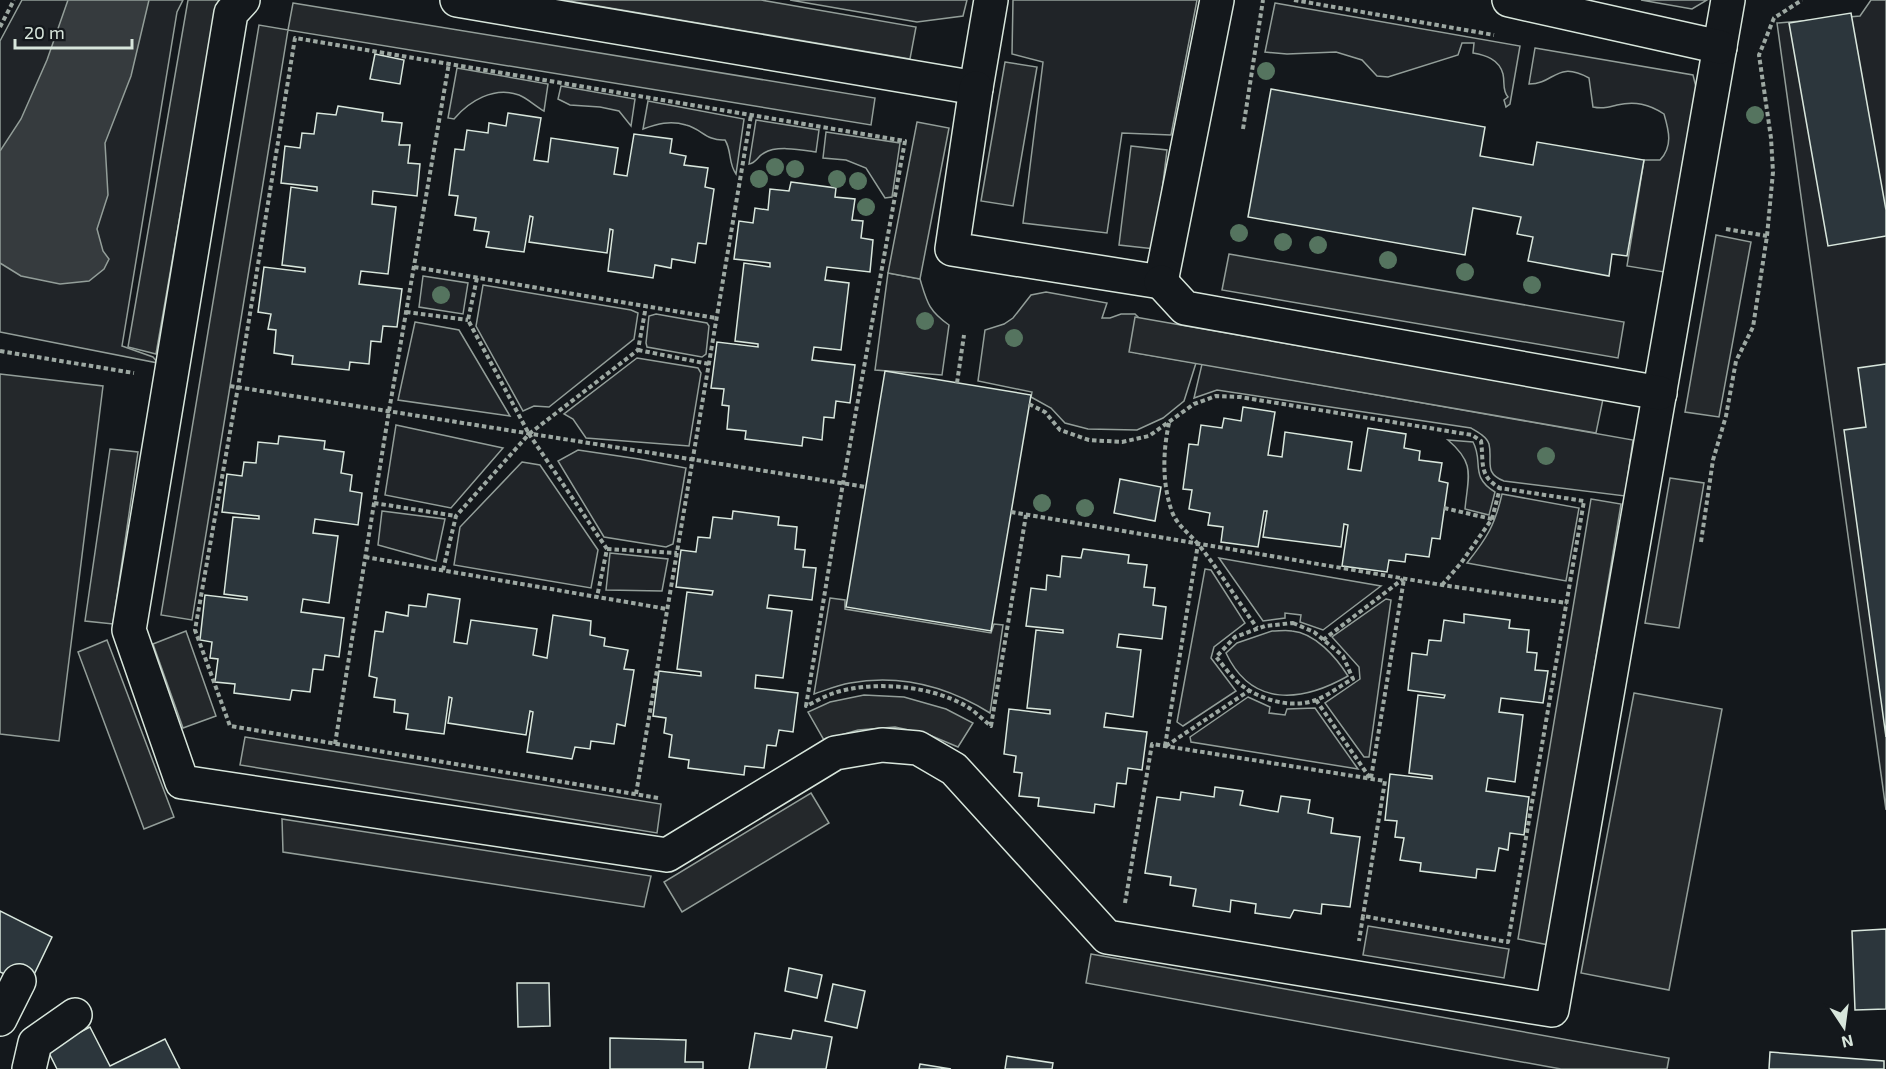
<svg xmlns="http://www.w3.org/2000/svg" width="1886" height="1069" font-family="'Exo 2',sans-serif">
	<rect width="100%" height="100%" fill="#14181c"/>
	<!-- green -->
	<g fill="#202428" stroke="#939e99" stroke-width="1.5">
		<polygon points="22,0 183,0 177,12 122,346 153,357 158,363 0,332 0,41"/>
		<polygon points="790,0 967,0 963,16 917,22"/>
		<polygon points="1013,0 1197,0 1171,135 1122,133 1107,233 1023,223 1043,62 1012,54"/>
		<polygon points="1641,0 1707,0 1692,9"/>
		<polygon points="1871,0 1886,0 1886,810 1777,23 1860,16"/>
		<path d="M1275,3l245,43 -10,58 -4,3 -2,-7 4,-3c-6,-7 -3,-14 -5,-23 -4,-15 -18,-19 -30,-21l1,-10h-12l-4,12 -70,22 -11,-1 -15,-16 -26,-8 -49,2 -22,-2z"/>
		<path d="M1535,48l158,27 3,12 -32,185 -37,-6 17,-106h16c13,-14 9,-29 4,-46 -15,-10 -29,-13 -47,-9 -9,2 -14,4 -24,2l-4,-29c-33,-18 -34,6 -60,6z"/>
		<path d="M457,68l91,16 -4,27c-9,-5 -17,-13 -25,-16 -25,-9 -50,6 -65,24l-6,-1z"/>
		<polygon points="561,86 635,99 631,126 619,111 600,107 570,105 558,99"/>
		<path d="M648,101l96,18 -8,55c-8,-11 -4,-23 -11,-34 -19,1 -23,-11 -39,-15 -16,-5 -29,-1 -43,4z"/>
		<path d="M756,120l63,10 -3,22c-14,-2 -39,-7 -52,1 -7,4 -8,10 -15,11z"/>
		<polygon points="826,132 900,143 892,197 885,198 866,168 846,160 823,158"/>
		<path d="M888,273l32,6c7,23 8,31 29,46l-7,50 -67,-5z"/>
		<polygon points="423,276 468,283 463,314 419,307"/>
		<polygon points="483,285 631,310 638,313 634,339 549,407 534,406 523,411 476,326"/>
		<polygon points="1046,292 1107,303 1102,318 1110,318 1121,314 1135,314 1142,321 1136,353 1196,363 1184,401 1163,418 1137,430 1088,429 1065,423 1051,408 1031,397 1032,392 978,381 985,330 1004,324 1013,318 1031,295"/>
		<polygon points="656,314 707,323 709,326 706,354 702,357 647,347 646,343 649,316"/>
		<polygon points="415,322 459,330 510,416 398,400"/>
		<polygon points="637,358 698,368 701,373 689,446 586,438 573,419 564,414"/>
		<path d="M1202,364l431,76 -8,56 -121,-15c-21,-8 -11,-20 -15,-37 -2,-7 -11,-12 -18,-16l-254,-38 -23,8z"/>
		<polygon points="396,425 503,448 451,508 385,495"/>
		<path d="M1448,440l25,2c11,20 -4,34 22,50l-6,23 -24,-6c3,-33 11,-45 -17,-69z"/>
		<polygon points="578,450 639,459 686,468 673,544 666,547 604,537 558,461"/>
		<polygon points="522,462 540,465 598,550 591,588 454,565 460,527"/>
		<path d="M1502,494l77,14 -13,73 -99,-18c20,-25 28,-38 35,-69z"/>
		<polygon points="382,511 445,519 436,561 378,545"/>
		<polygon points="610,553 668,559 662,591 606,590"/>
		<polygon points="1219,558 1381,586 1323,630 1300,622 1301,615 1285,613 1285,618 1263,621"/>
		<polygon points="1205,569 1211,570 1245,623 1214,647 1211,658 1236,691 1183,726 1177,722"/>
		<path d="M830,598l15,2v9l146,24 3,-9 9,1 -13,88c-42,-26 -90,-39 -140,-30 -12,2 -24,7 -36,11z"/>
		<polygon points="1386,599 1391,600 1369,757 1364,757 1325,703 1360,679 1359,667 1332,637"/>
		<path d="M1272,631c7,0 14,-1 20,0 23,2 44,26 56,45 -46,26 -96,32 -122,-23l11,-10z"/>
		<polygon points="1248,697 1270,707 1269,713 1285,715 1287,709 1315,708 1358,769 1191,742 1190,737"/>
	</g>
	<!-- parking -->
	<g fill="#24282b" stroke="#939e99" stroke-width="1.5">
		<polygon points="188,0 223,0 216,9 156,354 128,347"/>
		<polygon points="563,0 761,0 916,27 910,59"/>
		<polygon points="293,3 875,98 871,125 288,30 192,620 161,615 259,25 288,30"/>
		<polygon points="1005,62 1037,67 1013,206 981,201"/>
		<polygon points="917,122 949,128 920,279 888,273"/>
		<polygon points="1131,146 1167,150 1155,249 1119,245"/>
		<polygon points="1716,235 1751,242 1719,417 1685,412"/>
		<polygon points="1229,254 1624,322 1618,358 1222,290"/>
		<polygon points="1135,317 1603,399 1596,433 1129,352"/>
		<polygon points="0,374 103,386 59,741 0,734"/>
		<polygon points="110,449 138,452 113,624 85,621"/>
		<polygon points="1670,478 1704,483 1679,628 1645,623"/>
		<polygon points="1591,499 1621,504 1549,945 1518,939"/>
		<polygon points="186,631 216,716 183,728 153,644"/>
		<polygon points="107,640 174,817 144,829 78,652"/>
		<polygon points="1634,693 1722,709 1669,990 1581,973"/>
		<polygon points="864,695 904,697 946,709 973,723 958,747 927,734 895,727 858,730 824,740 808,712 830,702"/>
		<polygon points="245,737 661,804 657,833 240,765"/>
		<polygon points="811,793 829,823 682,912 664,882"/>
		<polygon points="282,819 651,876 644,907 283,852"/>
		<polygon points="1368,926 1509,949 1504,978 1363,955"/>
		<polygon points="1091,954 1669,1058 1667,1069 1561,1069 1086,983"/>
	</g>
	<!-- water -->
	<polygon fill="#363b3e" stroke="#939e99" stroke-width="1.5" points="68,0 149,0 131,76 105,143 108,195 97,229 103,251 109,259 104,269 89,281 60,284 21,276 0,263 0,151 21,119 47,60"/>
	<!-- building -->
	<g fill="#2c363c" stroke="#d8e6dc" stroke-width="1.5">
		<polygon points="1851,13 1886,210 1886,236 1828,246 1789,23"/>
		<polygon points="375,54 404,60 400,84 370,79"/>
		<polygon points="1271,89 1485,127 1480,156 1533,165 1537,142 1644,160 1627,256 1612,254 1609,276 1528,261 1533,237 1517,234 1521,217 1473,208 1465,255 1248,217"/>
		<polygon points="338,106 383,113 382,121 402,123 399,145 410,145 408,163 420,164 417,196 373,191 372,204 396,207 388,274 361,271 359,284 402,289 397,327 383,326 381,342 371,341 369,364 350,362 349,370 292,364 293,356 274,353 276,330 268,329 271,314 258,312 264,267 305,272 305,268 282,265 291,187 317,191 317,187 281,183 285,146 300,148 302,133 314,134 317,113 336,115"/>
		<polygon points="508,113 541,118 534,160 548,162 551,138 618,148 614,174 627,176 634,134 672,139 670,153 686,156 684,165 708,168 705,187 714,189 706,244 698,243 695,263 672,259 671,268 655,265 653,278 608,271 613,230 610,229 607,253 529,242 533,217 530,216 524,252 486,247 489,232 474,230 476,218 455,215 458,196 449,195 455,149 464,150 467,130 488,133 489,123 506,126"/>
		<polygon points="791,182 836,188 835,197 855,199 852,220 863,221 861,238 873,240 870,272 827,267 825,280 849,283 841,350 814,347 812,360 855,365 850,403 836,401 834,418 824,417 822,440 803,437 802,446 745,439 746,431 727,429 729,406 722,405 724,389 711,388 717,342 758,347 758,344 735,341 744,263 770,267 770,263 734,259 739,221 753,223 755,208 768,210 770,189 789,191"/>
		<polygon points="1886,364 1886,737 1844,430 1866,427 1858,368"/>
		<polygon points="885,371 1031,395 991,631 846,607"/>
		<polygon points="1243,407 1275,412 1268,455 1282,457 1285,432 1352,442 1348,469 1361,471 1368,428 1406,434 1404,448 1420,451 1419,460 1442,463 1439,481 1448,483 1440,539 1432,538 1429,557 1406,554 1405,562 1389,560 1387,572 1342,566 1348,525 1344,524 1341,547 1263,537 1267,511 1264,511 1258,547 1221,542 1223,527 1208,525 1210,513 1189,509 1192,490 1183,489 1189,444 1198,445 1201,425 1222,428 1224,418 1241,421"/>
		<polygon points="279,436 325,441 324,449 344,452 341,473 352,475 350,491 362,493 358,525 315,519 313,533 338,536 329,603 303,599 301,612 344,618 339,657 325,655 323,670 313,669 310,692 292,690 290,700 234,693 235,684 215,682 218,659 210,658 212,642 200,640 205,595 247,600 247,597 224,594 233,517 259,519 259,516 222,512 227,474 242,476 244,462 256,463 258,442 278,444"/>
		<polygon points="1120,479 1161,487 1155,521 1114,513"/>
		<polygon points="733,511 779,517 778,525 797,527 795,549 805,550 803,567 816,568 812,600 769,595 767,608 792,611 783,678 756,675 755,688 798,693 793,732 779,730 776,746 767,745 764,768 745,766 744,775 688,768 689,760 669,757 672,735 664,733 666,718 653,716 659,671 701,676 701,672 677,669 687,592 712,595 713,591 676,587 681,550 696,552 698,537 710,538 713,517 732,519"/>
		<polygon points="1083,549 1129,555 1128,563 1147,565 1144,587 1155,588 1153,605 1166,607 1162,639 1119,634 1117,647 1141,650 1133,717 1106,713 1104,727 1147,732 1142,770 1128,768 1126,784 1117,783 1114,807 1095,804 1094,813 1038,806 1039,798 1019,796 1022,773 1014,772 1016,756 1004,754 1009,709 1050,714 1050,710 1027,708 1036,630 1063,633 1063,630 1026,626 1031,588 1046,590 1047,575 1060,577 1062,556 1081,558"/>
		<polygon points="428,594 460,599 454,642 467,644 471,620 537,629 533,655 547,658 553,615 591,621 590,635 605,638 604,646 628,650 624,669 634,670 625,726 617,724 614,744 591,741 590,749 575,747 572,759 527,752 533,712 530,711 526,735 448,723 452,698 449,697 444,734 406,729 408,714 394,712 395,700 374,697 377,678 369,676 375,631 383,632 386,612 408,616 409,605 426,607"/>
		<polygon points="1464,614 1510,620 1509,628 1529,630 1527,652 1537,653 1535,670 1548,671 1543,703 1501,698 1499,712 1523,715 1515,782 1488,778 1486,791 1529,797 1524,835 1510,833 1508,850 1499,848 1495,871 1477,869 1476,878 1420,871 1421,863 1400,860 1404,838 1395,837 1397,821 1385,820 1390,774 1432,779 1432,776 1409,773 1418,695 1444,698 1445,695 1408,690 1412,653 1427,655 1429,640 1441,641 1444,620 1464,623"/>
		<polygon points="1215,787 1243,791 1240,805 1278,812 1281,796 1310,800 1308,813 1333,818 1331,833 1360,837 1350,907 1322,904 1321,914 1294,910 1290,918 1255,913 1256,904 1231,900 1230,912 1193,906 1196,889 1170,885 1171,877 1145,873 1157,797 1180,800 1181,792 1214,797"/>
		<polygon points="0,911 52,937 29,985 0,972"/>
		<polygon points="1886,929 1886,1009 1855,1010 1852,931"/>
		<polygon points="789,968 822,975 817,998 785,991"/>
		<polygon points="517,983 549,983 550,1026 518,1027"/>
		<polygon points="833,984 865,991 857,1028 825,1021"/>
		<polygon points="90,1027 110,1066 165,1039 180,1069 57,1069 47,1049"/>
		<polygon points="793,1030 832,1037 826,1069 749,1069 755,1033 791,1039"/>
		<polygon points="610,1038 686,1040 685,1062 703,1062 703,1069 610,1069"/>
		<polygon points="1770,1052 1884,1061 1884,1069 1769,1069"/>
		<polygon points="1007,1056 1053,1063 1052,1069 1005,1069"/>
		<polygon points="920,1064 951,1069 919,1069"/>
	</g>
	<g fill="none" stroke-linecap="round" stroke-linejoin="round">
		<defs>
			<g id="minor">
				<polyline points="243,0 231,13 129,630 182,782 667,855 835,753 882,745 918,748 954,769 1107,937 1552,1010 1728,0"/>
				<polyline points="457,0 976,88 991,0"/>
				<polyline points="1509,0 1720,47"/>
				<polyline points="976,88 952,249 1161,282 1217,0"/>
				<polyline points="1161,282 1185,308 1660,393"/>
				<polyline points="0,1019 19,981"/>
				<polyline points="29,1069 35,1043 75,1015"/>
			</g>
		</defs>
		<!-- minor casing -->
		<use href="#minor" stroke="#d8e6dc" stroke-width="36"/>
		<!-- path -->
		<g stroke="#9da8a2" stroke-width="4" stroke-dasharray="4.5 3" stroke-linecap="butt">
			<polyline points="1294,0 1494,35"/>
			<polyline points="0,27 14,0"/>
			<polyline points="1243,129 1263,0"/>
			<polyline points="1726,229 1767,236"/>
			<polyline points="414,267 716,318"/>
			<polyline points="477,278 468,320 529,434 638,350 646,306"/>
			<polyline points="406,312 468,320"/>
			<polyline points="638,350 709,364"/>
			<polyline points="0,351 134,373"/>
			<polyline points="957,383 964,335"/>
			<polyline points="230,386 866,487"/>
			<path d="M1029,404l16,8 15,18 29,10 33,2 27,-6 45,-32 22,-8 24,1 232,38 9,6c3,21 -3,35 19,47l84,13 -76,441 -145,-26 -4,25"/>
			<path d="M1169,423c-6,28 -7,58 2,86 5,16 18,24 28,36 21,27 39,56 58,83"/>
			<polyline points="374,503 456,516"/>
			<polyline points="1444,508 1492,519"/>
			<polyline points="1011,512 1442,585 1567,603"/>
			<polyline points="1701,542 1713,460 1726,416 1736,361 1753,327 1767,236 1773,172 1771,138 1759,55 1774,18 1802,0"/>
			<polyline points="607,549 677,553"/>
			<polyline points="365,557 667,609"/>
			<polyline points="443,570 456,516 529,434 607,549 597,597"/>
			<polyline points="1442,585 1461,563 1492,519 1500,488"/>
			<path d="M1293,623l21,9 29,24 10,23c-12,6 -24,16 -37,21 -25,9 -55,0 -75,-15 -9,-7 -17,-19 -25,-28l19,-20 30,-11z"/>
			<polyline points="1323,640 1403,579"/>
			<polyline points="1316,700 1370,778"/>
			<polyline points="335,744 389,411 449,63"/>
			<polyline points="1165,746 1198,544"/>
			<polyline points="1166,746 1250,690"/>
			<polyline points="1371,778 1404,579"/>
			<polyline points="636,794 751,115"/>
			<path d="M658,798l-428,-72 -35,-96 43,-243 57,-349 610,103 -62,342 -37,223c9,-4 17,-9 25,-12 39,-14 99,-9 135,12 9,5 17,14 25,20l35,-211"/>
			<polyline points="1125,903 1152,744 1385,781 1363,916"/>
		</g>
		<!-- minor -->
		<use href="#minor" stroke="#14181c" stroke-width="33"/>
	</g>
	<!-- trees -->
	<g fill="#55745f">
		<circle cx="1266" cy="71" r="9"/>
		<circle cx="1755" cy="115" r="9"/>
		<circle cx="775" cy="167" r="9"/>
		<circle cx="795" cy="169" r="9"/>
		<circle cx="759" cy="179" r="9"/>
		<circle cx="837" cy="179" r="9"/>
		<circle cx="858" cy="181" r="9"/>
		<circle cx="866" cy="207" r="9"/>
		<circle cx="1239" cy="233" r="9"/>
		<circle cx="1283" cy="242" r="9"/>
		<circle cx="1318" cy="245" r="9"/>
		<circle cx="1388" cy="260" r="9"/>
		<circle cx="1465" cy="272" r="9"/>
		<circle cx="1532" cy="285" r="9"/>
		<circle cx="441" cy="295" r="9"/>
		<circle cx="925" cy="321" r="9"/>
		<circle cx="1014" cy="338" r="9"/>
		<circle cx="1546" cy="456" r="9"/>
		<circle cx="1042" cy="503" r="9"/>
		<circle cx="1085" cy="508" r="9"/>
	</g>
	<!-- north arrow -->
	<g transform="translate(1844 1027) rotate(167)" stroke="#14181c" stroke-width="4.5" paint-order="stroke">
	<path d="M0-4.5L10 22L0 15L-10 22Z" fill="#d8e6dc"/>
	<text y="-9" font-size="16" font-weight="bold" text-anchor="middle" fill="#d8e6dc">N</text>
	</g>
	<!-- scale -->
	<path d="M15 39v9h117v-9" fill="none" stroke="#d8e6dc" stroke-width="3"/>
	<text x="24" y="39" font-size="18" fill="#d8e6dc" stroke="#14181c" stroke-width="4.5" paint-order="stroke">20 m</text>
</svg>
